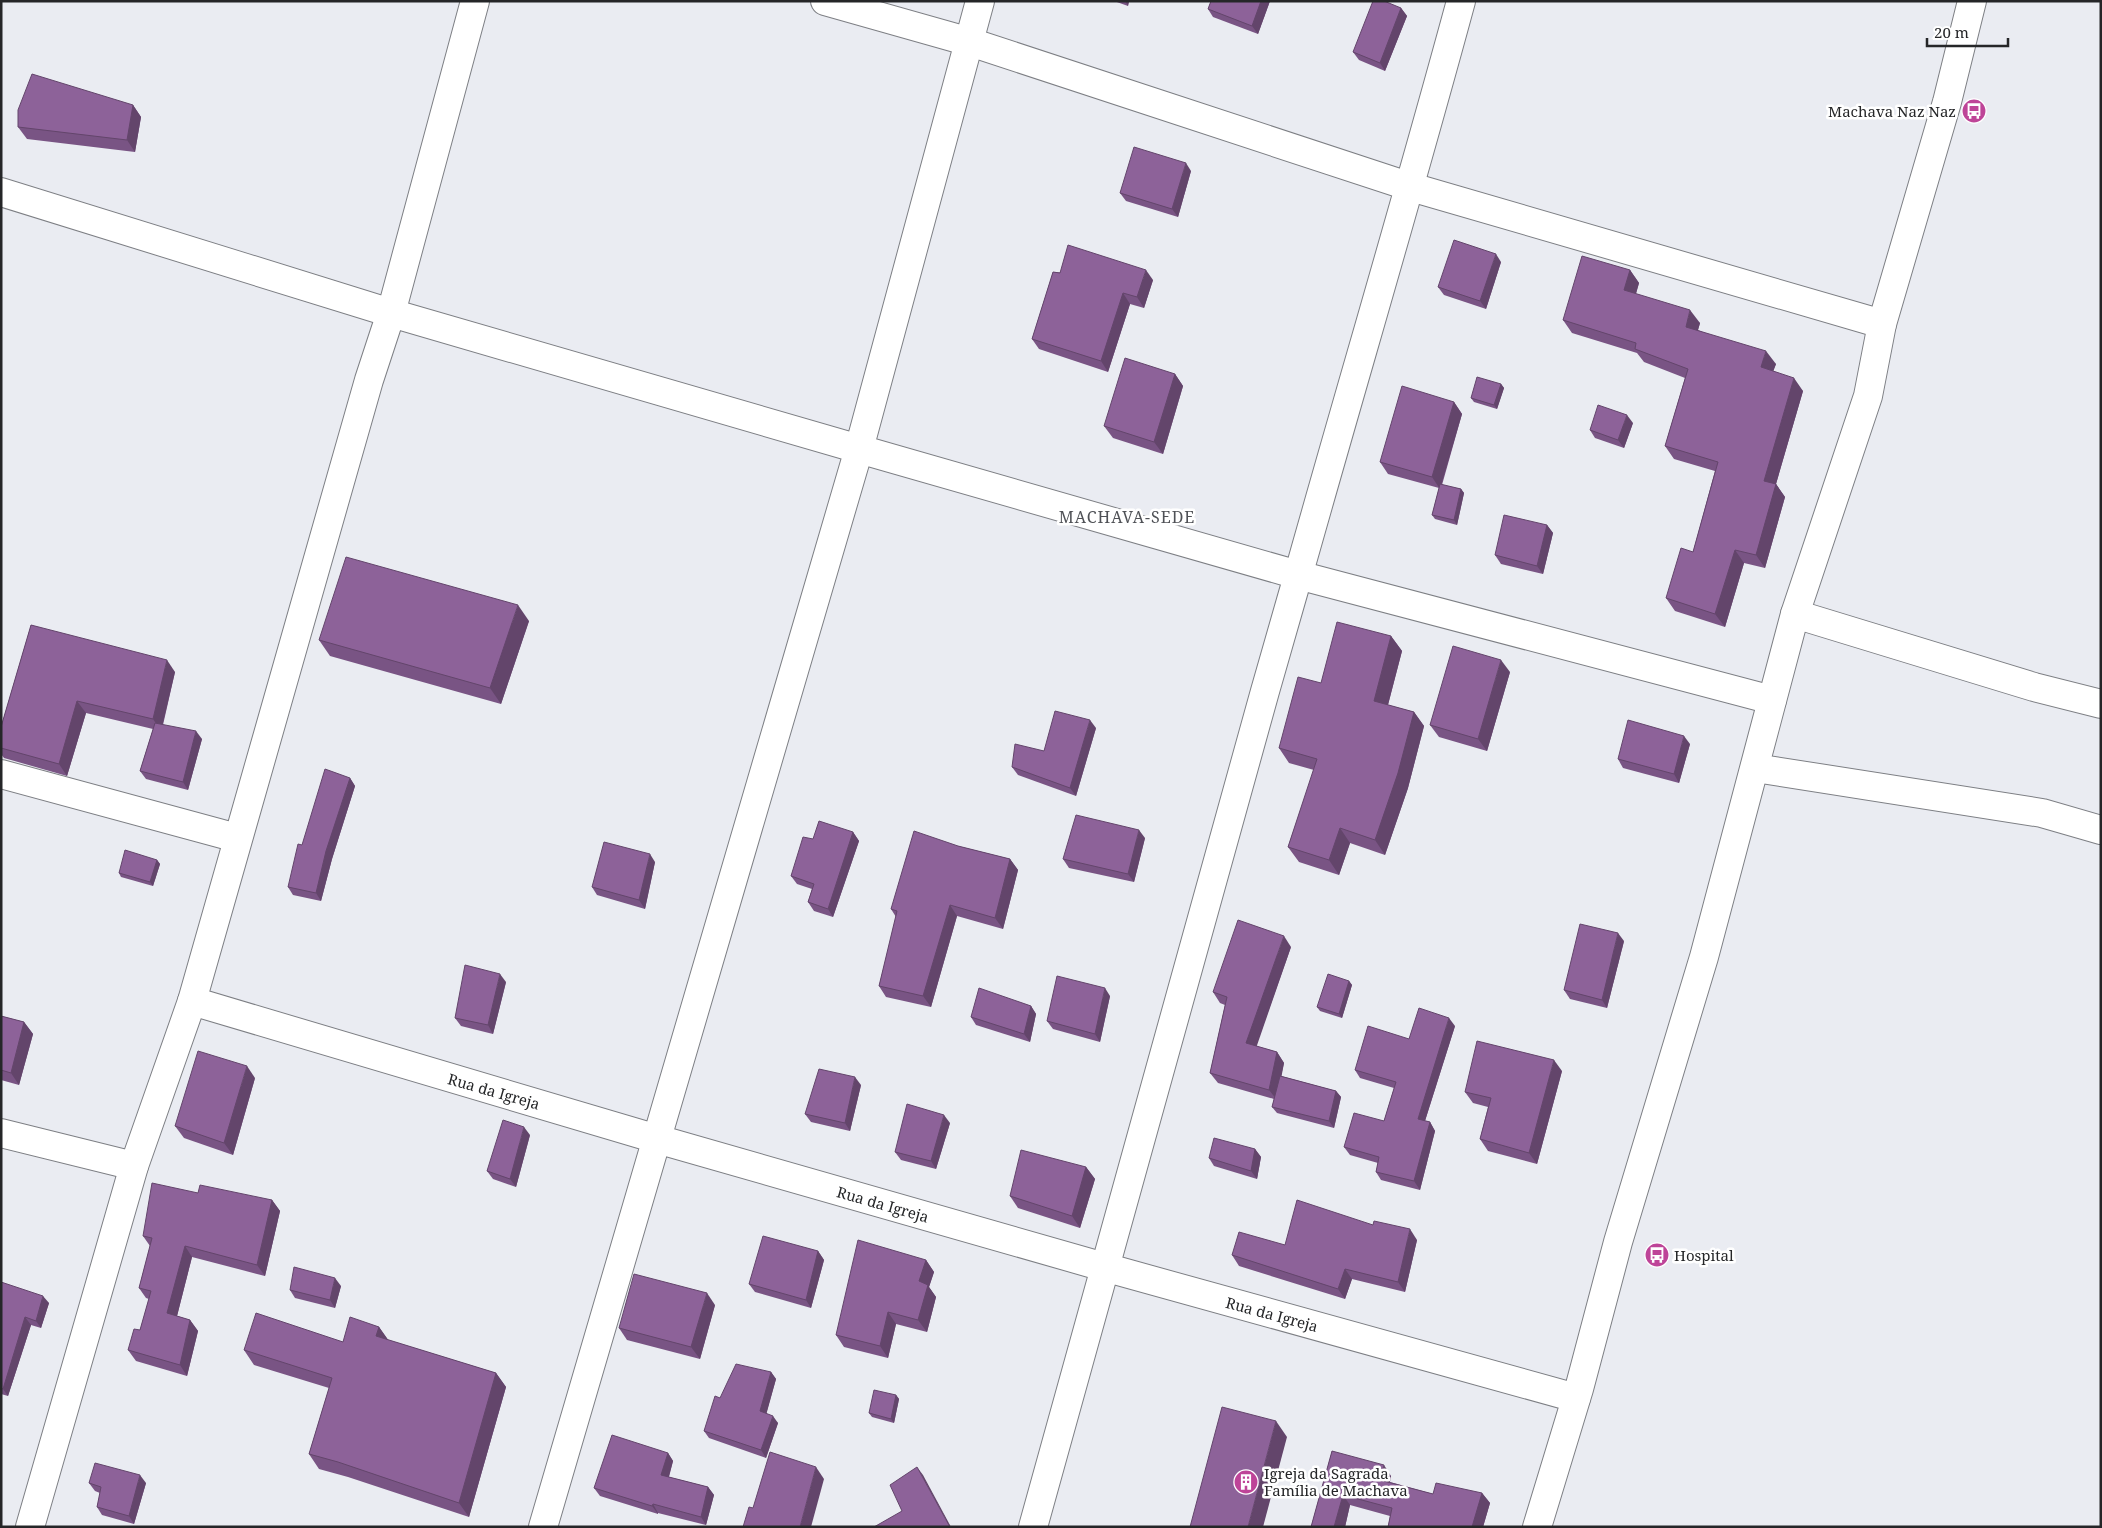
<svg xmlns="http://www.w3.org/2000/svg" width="2102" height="1528" font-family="'Noto Serif',serif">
	<rect width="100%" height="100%" fill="#eaecf2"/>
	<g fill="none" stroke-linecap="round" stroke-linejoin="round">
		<defs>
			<g id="street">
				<polyline points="825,1 970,42 1411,187 1882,324"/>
				<polyline points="1,192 391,313 859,449 1298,575 1772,700"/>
				<polyline points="1795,614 2034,687 2101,704"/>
				<polyline points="1755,768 2042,813 2101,830"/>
				<polyline points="1,774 237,838"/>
				<polyline points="192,1001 657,1139 1104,1267 1576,1398"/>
				<polyline points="1,1133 134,1166"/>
				<polyline points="30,1527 134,1166 192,1001 369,380 391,313 475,1"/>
				<polyline points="543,1527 859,449 980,1"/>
				<path d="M1033,1527c87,-318 174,-635 265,-951 54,-192 111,-383 163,-575"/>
			</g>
			<polyline id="secondary" points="1537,1527 1579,1389 1618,1242 1704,957 1795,614 1868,396 1882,324 1947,102 1972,1"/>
		</defs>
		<!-- street casing -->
		<use href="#street" stroke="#7d7f84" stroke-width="30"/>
		<!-- secondary casing -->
		<use href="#secondary" stroke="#7d7f84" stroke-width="30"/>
		<!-- street -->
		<use href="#street" stroke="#fff" stroke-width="28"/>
		<!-- secondary -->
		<use href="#secondary" stroke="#fff" stroke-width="28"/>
	</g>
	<!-- wall -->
	<g fill="#795484">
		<polygon points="1114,1 1129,1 1128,6"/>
		<polygon points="1211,1 1270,1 1258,34 1213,17 1208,9"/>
		<polygon points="1401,8 1407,16 1385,71 1359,60 1353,52"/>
		<polygon points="133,105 141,117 135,152 27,139 18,127"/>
		<polygon points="1191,171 1178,217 1126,201 1120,193"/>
		<polygon points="1501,262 1486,309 1444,295 1438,287"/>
		<polygon points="1630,270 1639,283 1636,294 1700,323 1698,330 1776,364 1773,371 1803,391 1776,484 1785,497 1765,568 1744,563 1725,627 1675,611 1666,598 1693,552 1715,471 1674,459 1665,446 1685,378 1644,362 1637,353 1572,333 1563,320"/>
		<polygon points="1053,272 1153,280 1144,308 1130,304 1108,372 1039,349 1032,339"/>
		<polygon points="1175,374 1183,386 1163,454 1113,438 1104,426"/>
		<polygon points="1501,384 1504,388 1497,409 1474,402 1471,398"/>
		<polygon points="1454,402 1462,414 1442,485 1461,489 1464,493 1457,525 1435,519 1432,515 1439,488 1388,474 1380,462"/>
		<polygon points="1633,423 1624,448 1595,438 1590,430"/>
		<polygon points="1547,525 1553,533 1543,574 1501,564 1495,555"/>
		<polygon points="529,621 501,704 330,656 319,640"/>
		<polygon points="31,625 175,672 163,725 202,739 188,790 146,779 140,771 153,729 86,713 67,776 4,758 1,754 1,727"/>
		<polygon points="1391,636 1402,651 1388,705 1414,712 1424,726 1408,788 1385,855 1350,843 1339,875 1299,862 1288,847 1314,770 1289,763 1279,748 1321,683"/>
		<polygon points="1510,672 1487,751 1439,737 1430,725"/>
		<polygon points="1096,728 1076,796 1018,775 1012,767 1044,751"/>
		<polygon points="1690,744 1679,783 1623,768 1618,759"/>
		<polygon points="350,778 355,786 332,859 321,901 293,895 288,887"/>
		<polygon points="853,832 859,841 833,917 814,911 808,902 812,889 797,884 791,876 813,839"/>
		<polygon points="1145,838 1134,882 1069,868 1063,859"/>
		<polygon points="958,846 1010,859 1018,870 1003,929 957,916 931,1007 886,997 879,986 896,917 891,909"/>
		<polygon points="157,860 160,864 153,886 121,877 119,873"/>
		<polygon points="655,862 645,909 597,895 592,887"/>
		<polygon points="1624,941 1607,1008 1570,999 1564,990"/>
		<polygon points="1291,947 1256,1046 1277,1052 1284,1063 1281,1076 1336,1091 1341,1097 1334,1128 1277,1113 1272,1107 1274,1099 1218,1083 1210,1073 1225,1005 1220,1003 1213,992"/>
		<polygon points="1349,981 1352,985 1342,1018 1320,1011 1317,1007"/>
		<polygon points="506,982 493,1034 461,1026 455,1018"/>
		<polygon points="1110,996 1100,1042 1053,1029 1047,1021"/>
		<polygon points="1031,1006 1036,1014 1030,1042 976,1025 971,1017"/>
		<polygon points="1,1016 24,1022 33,1034 19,1085 1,1080"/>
		<polygon points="1455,1026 1425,1121 1430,1122 1435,1131 1420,1190 1381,1180 1376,1172 1378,1163 1350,1155 1344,1147 1384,1121 1394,1088 1360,1078 1355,1070 1409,1039"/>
		<polygon points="1562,1071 1537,1164 1488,1151 1480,1139 1488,1107 1473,1103 1465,1092"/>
		<polygon points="255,1078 233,1155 184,1138 175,1126"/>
		<polygon points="861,1085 850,1131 811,1122 805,1114"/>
		<polygon points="950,1123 936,1169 901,1160 895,1152"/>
		<polygon points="530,1135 516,1187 493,1179 487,1171"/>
		<polygon points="1255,1149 1261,1157 1257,1179 1214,1166 1209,1158"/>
		<polygon points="1086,1167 1095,1179 1080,1228 1018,1208 1010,1196"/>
		<polygon points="198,1193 272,1200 280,1211 265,1276 192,1257 177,1316 190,1320 198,1331 187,1376 136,1361 128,1350 140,1330 149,1299 146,1298 139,1288 150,1246 143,1236"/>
		<polygon points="1417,1240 1405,1292 1352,1279 1345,1299 1239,1266 1232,1255 1285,1245"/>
		<polygon points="818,1251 824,1260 811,1308 755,1292 749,1284"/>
		<polygon points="926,1260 934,1272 929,1287 936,1297 927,1332 896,1324 888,1358 844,1347 836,1335"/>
		<polygon points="1,1282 49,1303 41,1328 31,1325 8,1396 1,1394"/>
		<polygon points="341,1286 335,1308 295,1298 290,1290"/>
		<polygon points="715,1305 700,1359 627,1340 619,1328"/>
		<polygon points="379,1327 388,1340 496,1373 506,1387 469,1517 348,1477 319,1469 309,1454 329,1388 254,1365 244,1350 343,1342"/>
		<polygon points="771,1372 776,1379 766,1414 778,1423 766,1458 709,1438 704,1431 720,1398"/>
		<polygon points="896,1395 899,1399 894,1423 872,1417 869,1413"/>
		<polygon points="1332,1451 1391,1476 1390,1482 1433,1494 1482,1493 1490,1503 1483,1527 1388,1527 1390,1516 1350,1505 1345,1527 1311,1527"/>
		<polygon points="668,1453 673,1461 669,1477 708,1487 714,1495 706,1525 658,1513 658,1514 600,1496 594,1488"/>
		<polygon points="89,1483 146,1483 134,1524 102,1515 97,1507 100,1493 95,1491"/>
	</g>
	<!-- shaded-wall -->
	<g fill="#63456b">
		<polygon points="1125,1 1129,1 1128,6"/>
		<polygon points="1261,1 1270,1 1258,34 1252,26"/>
		<polygon points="1401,8 1407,16 1385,71 1380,63"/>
		<polygon points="133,105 141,117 135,152 127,140"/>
		<polygon points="1186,163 1191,171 1178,217 1172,209"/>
		<polygon points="1496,254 1501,262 1486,309 1480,301"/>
		<polygon points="1146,270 1153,280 1144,308 1137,297"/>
		<polygon points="1630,270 1639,283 1633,303 1624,290"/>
		<polygon points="1123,293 1130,304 1108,372 1101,361"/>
		<polygon points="1690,310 1700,323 1695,340 1686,327"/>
		<polygon points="1766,351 1776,364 1770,380 1761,367"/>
		<polygon points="1175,374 1183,386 1163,454 1154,442"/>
		<polygon points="1794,378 1803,391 1776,484 1785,497 1765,568 1756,555 1764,481"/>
		<polygon points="1501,384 1504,388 1497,409 1494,405"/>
		<polygon points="1454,402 1462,414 1440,489 1432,477"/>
		<polygon points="1627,415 1633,423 1624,448 1618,440"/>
		<polygon points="1461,489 1464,493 1457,525 1454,520"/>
		<polygon points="1547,525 1553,533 1543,574 1537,566"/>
		<polygon points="1735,550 1744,563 1725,627 1715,614"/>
		<polygon points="518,605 529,621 501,704 490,688"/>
		<polygon points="1391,636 1402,651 1385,716 1374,701"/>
		<polygon points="167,660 175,672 161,731 153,719"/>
		<polygon points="1501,660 1510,672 1487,751 1478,739"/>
		<polygon points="77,701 86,713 67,776 59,764"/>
		<polygon points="1414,712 1424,726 1408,788 1385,855 1375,840"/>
		<polygon points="1090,720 1096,728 1076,796 1070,788"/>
		<polygon points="196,731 202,739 188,790 183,782"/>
		<polygon points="1684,736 1690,744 1679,783 1674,774"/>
		<polygon points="350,778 355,786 332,859 321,901 316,893 326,851"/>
		<polygon points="1340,828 1350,843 1339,875 1329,860"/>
		<polygon points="1139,830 1145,838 1134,882 1128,874"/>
		<polygon points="853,832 859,841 833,917 828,909"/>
		<polygon points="650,854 655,862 645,909 639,900"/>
		<polygon points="1010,859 1018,870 1003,929 995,918"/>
		<polygon points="157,860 160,864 153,886 150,882"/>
		<polygon points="950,905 957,916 931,1007 923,996"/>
		<polygon points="1618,933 1624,941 1607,1008 1602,1000"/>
		<polygon points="1284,936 1291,947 1254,1054 1246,1043"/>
		<polygon points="500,974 506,982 493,1034 488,1025"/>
		<polygon points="1349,981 1352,985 1342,1018 1339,1014"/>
		<polygon points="1105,988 1110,996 1100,1042 1095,1034"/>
		<polygon points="1031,1006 1036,1014 1030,1042 1024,1034"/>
		<polygon points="1449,1018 1455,1026 1423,1127 1418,1119"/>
		<polygon points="24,1022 33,1034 19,1085 11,1073"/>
		<polygon points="1277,1052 1284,1063 1277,1100 1269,1090"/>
		<polygon points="1554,1060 1562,1071 1537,1164 1529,1153"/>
		<polygon points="247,1066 255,1078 233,1155 224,1143"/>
		<polygon points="855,1077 861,1085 850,1131 845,1123"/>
		<polygon points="1336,1091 1341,1097 1334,1128 1329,1121"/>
		<polygon points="944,1115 950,1123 936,1169 931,1161"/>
		<polygon points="1430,1122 1435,1131 1420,1190 1414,1181"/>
		<polygon points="524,1127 530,1135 516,1187 510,1179"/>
		<polygon points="1255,1149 1261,1157 1257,1179 1251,1171"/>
		<polygon points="1086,1167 1095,1179 1080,1228 1072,1216"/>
		<polygon points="272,1200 280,1211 265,1276 257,1265"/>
		<polygon points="1410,1229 1417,1240 1405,1292 1398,1282"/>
		<polygon points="185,1246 192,1257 175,1324 167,1313"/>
		<polygon points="818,1251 824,1260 811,1308 806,1300"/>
		<polygon points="926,1260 934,1272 929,1287 936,1297 927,1332 918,1320 919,1281"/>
		<polygon points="1345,1269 1352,1279 1345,1299 1338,1289"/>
		<polygon points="335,1278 341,1286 335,1308 330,1300"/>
		<polygon points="707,1293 715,1305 700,1359 691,1347"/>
		<polygon points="43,1296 49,1303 41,1328 36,1321"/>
		<polygon points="888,1312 896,1324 888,1358 880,1346"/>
		<polygon points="25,1317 31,1325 8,1396 3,1389"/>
		<polygon points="190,1320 198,1331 187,1376 180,1365"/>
		<polygon points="379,1327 389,1341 376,1336"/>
		<polygon points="771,1372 776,1379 765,1419 760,1411"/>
		<polygon points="496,1373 506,1387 469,1517 459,1503"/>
		<polygon points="896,1395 899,1399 894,1423 891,1419"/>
		<polygon points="773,1416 778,1423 766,1458 761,1450"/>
		<polygon points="1276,1421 1287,1437 1263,1527 1248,1527"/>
		<polygon points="668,1453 673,1461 667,1483 661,1475"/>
		<polygon points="1384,1465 1391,1476 1388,1490 1380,1480"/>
		<polygon points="816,1467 824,1479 811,1527 800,1527"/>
		<polygon points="917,1467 923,1475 951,1527 950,1527"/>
		<polygon points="140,1475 146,1483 134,1524 129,1516"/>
		<polygon points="708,1487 714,1495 706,1525 701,1517"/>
		<polygon points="1482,1493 1490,1503 1483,1527 1472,1527"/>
		<polygon points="1343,1495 1350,1505 1345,1527 1334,1527"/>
		<polygon points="653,1504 658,1513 658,1514 652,1506"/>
	</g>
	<!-- building -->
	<g fill="#8d6299" stroke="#63456b">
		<polygon points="1211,1 1261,1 1252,26 1208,9"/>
		<polygon points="1373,1 1384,1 1401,8 1380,63 1353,52"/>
		<polygon points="32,74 133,105 127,140 18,127 18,110"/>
		<polygon points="1134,147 1186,163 1172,209 1120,193"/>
		<polygon points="1454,240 1496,254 1480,301 1438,287"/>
		<polygon points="1068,245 1146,270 1137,297 1123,293 1101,361 1032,339 1053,272 1060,273"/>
		<polygon points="1582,256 1630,270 1624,290 1690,310 1686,327 1766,351 1761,367 1794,378 1764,481 1776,484 1756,555 1735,550 1715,614 1666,598 1681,548 1693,552 1718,462 1665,446 1688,369 1635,349 1636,343 1563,320"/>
		<polygon points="1125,358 1175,374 1154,442 1104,426"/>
		<polygon points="1477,377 1501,384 1494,405 1471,398"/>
		<polygon points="1402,386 1454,402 1432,477 1380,462"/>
		<polygon points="1598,405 1627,415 1618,440 1590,430"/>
		<polygon points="1440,484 1461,489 1454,520 1432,515"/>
		<polygon points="1504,515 1547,525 1537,566 1495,555"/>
		<polygon points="346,557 518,605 490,688 319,640"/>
		<polygon points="1337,622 1391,636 1374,701 1414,712 1398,773 1375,840 1340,828 1329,860 1288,847 1317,759 1279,748 1298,677 1321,683"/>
		<polygon points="31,625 167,660 153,719 77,701 59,764 1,748 1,727"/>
		<polygon points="1453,646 1501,660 1478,739 1430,725"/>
		<polygon points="1055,711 1090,720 1070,788 1012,767 1015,744 1044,751"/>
		<polygon points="1628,720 1684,736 1674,774 1618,759"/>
		<polygon points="155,723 196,731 183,782 140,771"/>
		<polygon points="325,769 350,778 326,851 316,893 288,887 298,844 302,845"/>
		<polygon points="1076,815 1139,830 1128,874 1063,859"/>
		<polygon points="819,821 853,832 828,909 808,902 814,884 791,876 803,837 813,839"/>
		<polygon points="914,831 958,846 1010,859 995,918 950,905 923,996 879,986 897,911 891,909"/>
		<polygon points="604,842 650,854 639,900 592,887"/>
		<polygon points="125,850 157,860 150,882 119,873"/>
		<polygon points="1238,920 1284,936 1246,1043 1277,1052 1269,1090 1210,1073 1227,997 1213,992"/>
		<polygon points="1580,924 1618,933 1602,1000 1564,990"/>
		<polygon points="465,965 500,974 488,1025 455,1018"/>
		<polygon points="1328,974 1349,981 1339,1014 1317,1007"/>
		<polygon points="1057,976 1105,988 1095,1034 1047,1021"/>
		<polygon points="979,988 1031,1006 1024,1034 971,1017"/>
		<polygon points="1419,1008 1449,1018 1418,1119 1430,1122 1414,1181 1376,1172 1379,1157 1344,1147 1354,1113 1384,1121 1396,1082 1355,1070 1368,1026 1409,1039"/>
		<polygon points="1,1016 24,1022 11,1073 1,1070"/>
		<polygon points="1477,1041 1554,1060 1529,1153 1480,1139 1491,1098 1465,1092"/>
		<polygon points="198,1051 247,1066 224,1143 175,1126"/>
		<polygon points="819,1069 855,1077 845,1123 805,1114"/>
		<polygon points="1280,1076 1336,1091 1329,1121 1272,1107"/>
		<polygon points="907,1104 944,1115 931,1161 895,1152"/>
		<polygon points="503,1120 524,1127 510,1179 487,1171"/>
		<polygon points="1214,1138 1255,1149 1251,1171 1209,1158"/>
		<polygon points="1021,1150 1086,1167 1072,1216 1010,1196"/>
		<polygon points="152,1183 198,1193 200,1185 272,1200 257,1265 185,1246 167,1313 190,1320 180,1365 128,1350 134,1329 140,1330 151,1291 139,1288 152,1238 143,1236"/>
		<polygon points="1297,1200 1373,1225 1374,1221 1410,1229 1398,1282 1345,1269 1338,1289 1232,1255 1239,1232 1285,1245"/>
		<polygon points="763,1236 818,1251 806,1300 749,1284"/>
		<polygon points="858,1240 926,1260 919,1281 928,1285 918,1320 888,1312 880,1346 836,1335"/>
		<polygon points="294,1267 335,1278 330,1300 290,1290"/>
		<polygon points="634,1274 707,1293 691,1347 619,1328"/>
		<polygon points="1,1282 43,1296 36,1321 25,1317 3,1389 1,1388"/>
		<polygon points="256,1313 343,1342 350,1317 379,1327 376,1336 496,1373 459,1503 338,1462 309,1454 332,1378 244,1350"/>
		<polygon points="736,1364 771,1372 760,1411 773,1416 761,1450 704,1431 715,1396 720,1398"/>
		<polygon points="874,1390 896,1395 891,1419 869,1413"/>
		<polygon points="1222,1407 1276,1421 1248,1527 1190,1527"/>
		<polygon points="612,1435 668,1453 661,1475 708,1487 701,1517 653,1504 652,1506 594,1488"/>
		<polygon points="1332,1451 1384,1465 1380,1480 1433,1494 1436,1483 1482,1493 1472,1527 1388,1527 1392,1508 1343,1495 1334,1527 1311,1527"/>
		<polygon points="770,1452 816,1467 800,1527 743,1527 749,1507 753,1508"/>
		<polygon points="95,1463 140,1475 129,1516 97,1507 101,1487 89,1483"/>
		<polygon points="917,1467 950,1527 874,1527 902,1511 890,1485"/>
	</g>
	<!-- icons -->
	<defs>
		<symbol id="bus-disc" viewBox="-11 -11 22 22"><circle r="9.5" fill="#be4498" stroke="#fff"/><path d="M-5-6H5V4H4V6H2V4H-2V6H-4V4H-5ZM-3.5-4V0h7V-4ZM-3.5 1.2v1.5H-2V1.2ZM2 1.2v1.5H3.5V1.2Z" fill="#fff"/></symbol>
		<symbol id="building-disc" viewBox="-11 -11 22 22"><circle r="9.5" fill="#be4498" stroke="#fff"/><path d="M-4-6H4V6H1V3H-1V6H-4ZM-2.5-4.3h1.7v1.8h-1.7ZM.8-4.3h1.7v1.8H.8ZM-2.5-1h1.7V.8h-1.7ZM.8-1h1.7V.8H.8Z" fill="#fff"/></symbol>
	</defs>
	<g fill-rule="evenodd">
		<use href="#bus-disc" x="1960" y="97" width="28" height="28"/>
		<use href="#bus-disc" x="1643" y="1241" width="28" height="28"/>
		<use href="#building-disc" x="1232" y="1468" width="28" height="28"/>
	</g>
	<g text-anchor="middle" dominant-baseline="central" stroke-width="5" stroke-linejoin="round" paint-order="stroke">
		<!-- poi labels -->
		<g font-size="15" fill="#252628" stroke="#fff" text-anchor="start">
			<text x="1956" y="111" text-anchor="end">Machava Naz Naz</text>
			<text x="1674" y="1255">Hospital</text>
			<text x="1264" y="1473">Igreja da Sagrada<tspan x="1264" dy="17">Família de Machava</tspan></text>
		</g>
		<!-- street labels -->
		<g font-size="15" fill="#252628" stroke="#fff">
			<text transform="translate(494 1091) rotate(16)">Rua da Igreja</text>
			<text transform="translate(883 1204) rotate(16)">Rua da Igreja</text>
			<text transform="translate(1272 1314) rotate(15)">Rua da Igreja</text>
		</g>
		<!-- neighbourhood labels -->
		<g font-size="16" letter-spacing="1" fill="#4f5156" stroke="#fff">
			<text x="1127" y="517">MACHAVA-SEDE</text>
		</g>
	</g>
	<!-- border -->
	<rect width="2102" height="1528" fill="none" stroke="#252628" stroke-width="5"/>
	<!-- scale -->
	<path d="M1927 38v8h81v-8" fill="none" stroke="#252628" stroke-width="2.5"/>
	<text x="1934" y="38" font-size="15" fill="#252628" stroke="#ffffff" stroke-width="4" paint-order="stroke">20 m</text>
</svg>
